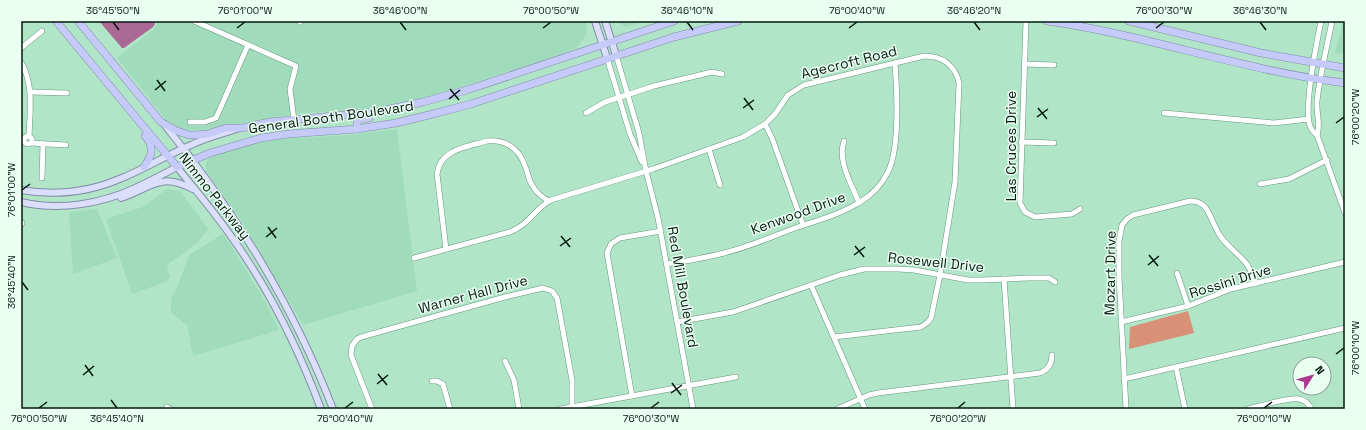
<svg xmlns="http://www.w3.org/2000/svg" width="1366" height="430" font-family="'Space Grotesk',sans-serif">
	<rect width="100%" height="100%" fill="#b1e5c8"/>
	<!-- built -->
	<g fill="#a0dcbb">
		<polygon points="158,21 586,21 587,33 577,48 558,55 437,95 368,110 299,113 200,131 183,130 167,121 117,58 154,29"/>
		<polygon points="616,21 646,21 626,27"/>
		<polygon points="1343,21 1345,21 1345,54 1335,53"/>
		<polygon points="397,129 417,291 303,325 241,220 206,171 206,162 211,156 240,147 262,142 282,139 349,135"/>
		<polygon points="167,189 180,191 208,229 197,243 167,265 170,277 165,282 132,294 106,219 143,207"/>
		<polygon points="97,209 117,258 73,274 69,212"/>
		<polygon points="223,234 232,247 266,303 279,330 193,356 187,325 171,312 171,299 178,285 189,255"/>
	</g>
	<!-- green -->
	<polygon fill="#d89077" points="1188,311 1194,333 1129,349 1130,327"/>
	<!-- water -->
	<polygon fill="#aa6895" points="99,21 154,21 155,24 153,27 124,48 122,48"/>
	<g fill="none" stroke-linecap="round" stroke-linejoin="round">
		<defs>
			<g id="minor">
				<polyline points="194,21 296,66 290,89 294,120"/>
				<polyline points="1026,21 1020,203 1025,212 1035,217 1072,214 1080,209"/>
				<path d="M1321,21c-4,20 -19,92 -10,107 1,3 4,5 6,7l28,78"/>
				<polyline points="300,22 301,21"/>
				<polyline points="21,48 42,31"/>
				<polyline points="616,55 639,133 646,171 658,218 693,409"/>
				<polyline points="607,58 630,134 642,162"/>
				<path d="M21,62c13,23 9,49 8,75"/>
				<polyline points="1024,64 1054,65"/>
				<polyline points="31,92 67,93"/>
				<polyline points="586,113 605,102 654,86 712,72 722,74"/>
				<polyline points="1164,113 1274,123 1309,119"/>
				<polyline points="190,122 205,122 216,118 248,45"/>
				<polyline points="765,124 772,138 803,225"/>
				<path d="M1317,135c4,-11 -1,-22 0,-34 3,-27 10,-54 15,-80"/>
				<circle cx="28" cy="140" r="4"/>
				<path d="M844,141c-7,21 8,43 15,62"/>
				<polyline points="1021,142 1054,143"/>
				<polyline points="31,143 66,145"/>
				<polyline points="709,149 720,185"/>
				<polyline points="42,178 43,144"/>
				<polyline points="1260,184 1289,179 1327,160"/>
				<polyline points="21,225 22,223"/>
				<path d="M446,249l-9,-75c3,-25 30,-27 50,-33 18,-2 32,7 38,25 3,6 3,12 6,17 4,8 10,14 18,18"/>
				<path d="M414,258l96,-26c20,-8 24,-23 41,-32l102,-31 90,-32 22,-13 10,-10 13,-19 16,-10 120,-29c18,0 31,9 35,27l-4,99 -15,93 -9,43 -3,4 -7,5 -87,10"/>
				<path d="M667,264c19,-3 38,-6 57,-11 25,-6 49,-17 74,-26 21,-7 43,-13 62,-25 12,-7 22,-18 28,-30 12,-24 9,-81 7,-109"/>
				<polyline points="1177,273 1188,306"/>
				<polyline points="1004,279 1013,409"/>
				<polyline points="811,285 865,409"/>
				<polyline points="677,322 733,312 840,275 864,269 898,269 914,270 968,280 983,280 1029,278 1049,278 1055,282"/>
				<polyline points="1121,322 1188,306 1231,289 1345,262"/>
				<polyline points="505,361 514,380 519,409"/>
				<polyline points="1176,367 1185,409"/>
				<polyline points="1124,379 1345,328"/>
				<polyline points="432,381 437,381 443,384 450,409"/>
				<polyline points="632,396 607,253 611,244 620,238 661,231"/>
				<polyline points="167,407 170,409"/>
				<polyline points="372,409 351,355 352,346 357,339 361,337 505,297 543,288 552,291 557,298 572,380 572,409"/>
				<polyline points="560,409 736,377"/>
				<path d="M837,409l32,-14 9,-2 162,-20c8,-3 12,-9 12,-18"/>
				<path d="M1126,409l-7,-132v-36l3,-16 5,-6 6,-4 57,-14c6,0 10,1 14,5 7,7 10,22 17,31 14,19 28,20 34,47"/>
				<path d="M1248,409c12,-3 41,-12 51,-10 6,1 10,5 12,10"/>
			</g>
			<g id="major">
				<polyline points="595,21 607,58"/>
				<polyline points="605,21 616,55"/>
				<path d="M164,124c71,88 128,179 169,285"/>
				<path d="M21,190c34,6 69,2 101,-12 24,-10 45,-23 69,-33 14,-7 30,-11 46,-16"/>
				<path d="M121,198c32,-11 38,-26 72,-9"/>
				<path d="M21,202c38,9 80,2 114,-14 14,-6 28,-14 42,-21 19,24 39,47 56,72 37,52 66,111 88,170"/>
			</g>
			<g id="highway">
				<polyline points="56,21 177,167 210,153 261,138 288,134 357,129 396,123 429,115 471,104 674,37 738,21"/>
				<polyline points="78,21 161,122 177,131 189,135 196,135 208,134 226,128 242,128 270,122 376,112 423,102 467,90 674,21"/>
				<path d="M1047,21c101,14 197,50 298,62"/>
				<polyline points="1129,21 1261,53 1345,68"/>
				<polyline points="357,129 357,122 361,119 369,118"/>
				<path d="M144,167c8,-11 11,-20 1,-31"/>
			</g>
		</defs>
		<!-- minor casing -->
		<use href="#minor" stroke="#64967b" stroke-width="6"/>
		<!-- major casing -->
		<use href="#major" stroke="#828ca6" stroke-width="8"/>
		<!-- highway casing -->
		<use href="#highway" stroke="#828ca6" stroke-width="8"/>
		<!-- minor -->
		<use href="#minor" stroke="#fff" stroke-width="5"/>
		<!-- major -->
		<use href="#major" stroke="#dcdffb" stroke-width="6"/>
		<!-- highway -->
		<use href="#highway" stroke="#c5caf8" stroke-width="7"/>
	</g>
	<!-- ticks -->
	<path fill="none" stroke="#05190f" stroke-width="1.5" d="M113,22l6,8M400,22l6,8M687,22l6,8M974,22l6,8M1260,22l6,8M237,28l8,-6M543,28l8,-6M849,28l8,-6M1156,28l8,-6M157,80l8,11M450,89l9,11M155,90l11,-9M744,98l9,12M449,99l11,-9M743,108l11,-8M1038,108l9,11M1037,117l11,-8M1336,123l8,-6M22,190l8,-6M268,227l8,11M561,236l9,11M266,237l11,-9M560,246l11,-8M855,246l9,11M854,255l11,-8M1149,255l9,11M1148,265l11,-9M22,282l6,8M1336,354l8,-6M85,365l8,11M378,374l9,11M83,375l11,-9M672,383l9,12M377,384l11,-9M671,393l11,-8M111,400l6,8M39,408l8,-6M345,408l8,-6M651,408l8,-6M958,408l7,-6M1264,408l8,-6"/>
	<g text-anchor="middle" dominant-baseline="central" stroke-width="3" stroke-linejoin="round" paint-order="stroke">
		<!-- street labels -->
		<g font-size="14" fill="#05190f" stroke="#eafef2">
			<text transform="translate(849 62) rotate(-14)">Agecroft Road</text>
			<text transform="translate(331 117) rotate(-8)">General Booth Boulevard</text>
			<text transform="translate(1011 146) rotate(-90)">Las Cruces Drive</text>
			<text transform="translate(215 196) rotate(52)">Nimmo Parkway</text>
			<text transform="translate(798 213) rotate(-20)">Kenwood Drive</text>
			<text transform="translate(936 262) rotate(6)">Rosewell Drive</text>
			<text transform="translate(1110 273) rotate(-89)">Mozart Drive</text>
			<text transform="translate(1230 281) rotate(-17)">Rossini Drive</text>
			<text transform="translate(683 287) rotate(80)">Red Mill Boulevard</text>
			<text transform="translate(473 294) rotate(-15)">Warner Hall Drive</text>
		</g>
	</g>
	<!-- border -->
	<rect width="1366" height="430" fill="none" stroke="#eafef2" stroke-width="44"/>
	<!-- north arrow -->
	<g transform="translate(1312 376) rotate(53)"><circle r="19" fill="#eafef2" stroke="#8ea297"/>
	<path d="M0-3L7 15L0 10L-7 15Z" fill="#ad378e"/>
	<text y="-6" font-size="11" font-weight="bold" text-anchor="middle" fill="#05190f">N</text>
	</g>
	<rect x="22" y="22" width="1322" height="386" fill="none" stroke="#05190f" stroke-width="1.5"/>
	<g font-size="10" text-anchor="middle" fill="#05190f">
		<text x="113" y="14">36°45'50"N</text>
		<text x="245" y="14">76°01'00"W</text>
		<text x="400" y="14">36°46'00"N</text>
		<text x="551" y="14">76°00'50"W</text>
		<text x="687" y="14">36°46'10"N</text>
		<text x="857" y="14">76°00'40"W</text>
		<text x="974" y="14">36°46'20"N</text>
		<text x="1164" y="14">76°00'30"W</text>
		<text x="1260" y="14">36°46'30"N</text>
		<text transform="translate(1355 117) rotate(-90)" y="4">76°00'20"W</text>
		<text transform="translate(11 190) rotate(-90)" y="4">76°01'00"W</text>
		<text transform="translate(11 282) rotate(-90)" y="4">36°45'40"N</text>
		<text transform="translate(1355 348) rotate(-90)" y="4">76°00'10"W</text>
		<text x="39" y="422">76°00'50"W</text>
		<text x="117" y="422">36°45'40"N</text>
		<text x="345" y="422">76°00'40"W</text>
		<text x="651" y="422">76°00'30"W</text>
		<text x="958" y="422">76°00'20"W</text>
		<text x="1264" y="422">76°00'10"W</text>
	</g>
</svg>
